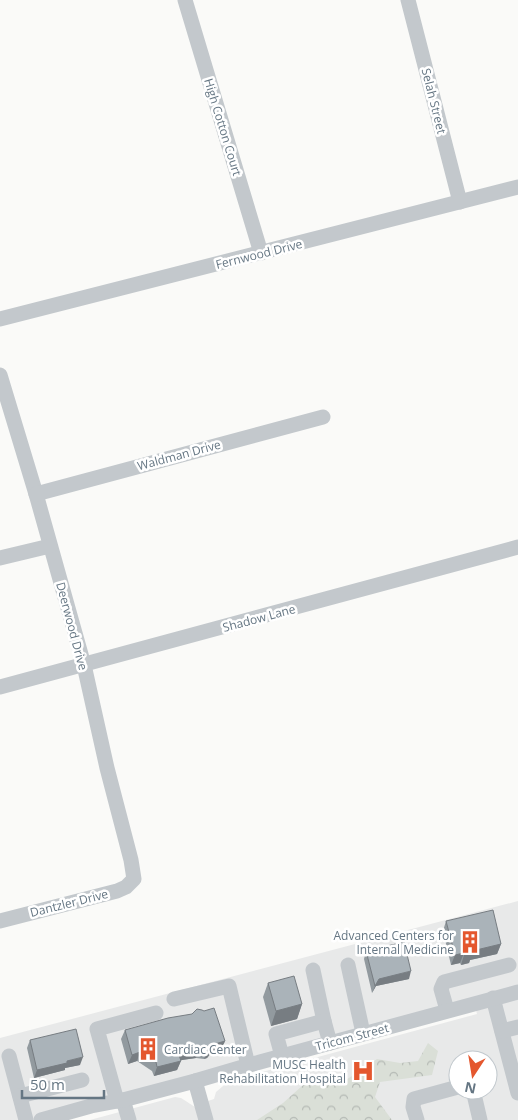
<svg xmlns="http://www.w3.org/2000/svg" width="518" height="1120" font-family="'Open Sans',sans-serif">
	<defs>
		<pattern id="forest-crowns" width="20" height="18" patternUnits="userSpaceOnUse" patternTransform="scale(1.25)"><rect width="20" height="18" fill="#dadfd7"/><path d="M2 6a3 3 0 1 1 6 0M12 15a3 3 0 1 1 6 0" fill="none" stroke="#b4b9b4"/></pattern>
	</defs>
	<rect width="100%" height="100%" fill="#fafaf8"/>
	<!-- built -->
	<g fill="#e8e9e9" fill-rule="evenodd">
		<path d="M518,901v219h-312l-4,-17 12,-4 2,-7 13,-11 248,-67 -3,-11 -433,117h-41v-82zM458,1060h30v30h-30z"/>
		<polygon points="175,1097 181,1098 195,1107 200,1120 90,1120"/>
	</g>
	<!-- forest -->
	<polygon fill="url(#forest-crowns)" points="428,1043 438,1051 432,1075 380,1082 375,1097 392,1120 257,1120 283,1103 312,1077 337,1086 377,1059 400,1063 418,1061"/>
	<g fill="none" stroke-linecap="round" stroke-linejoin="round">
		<!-- minor -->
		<g stroke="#c3c8cc" stroke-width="15">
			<polyline points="185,0 261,253"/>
			<polyline points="408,0 460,202"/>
			<polyline points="0,319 518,187"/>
			<polyline points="0,375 36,494 84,665 107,768 131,860 134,879 126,887 117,891 0,921"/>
			<polyline points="36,494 323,417"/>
			<polyline points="0,558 50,546"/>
			<polyline points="0,687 518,547"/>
			<polyline points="348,965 363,1033"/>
			<polyline points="313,970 324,1021"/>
			<polyline points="493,998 518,1093"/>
			<polyline points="174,999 229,986 248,1065"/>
			<polyline points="447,1010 441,989 444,982 509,965"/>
			<polyline points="502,1031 518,1027"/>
			<polyline points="9,1056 26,1120"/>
			<polyline points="282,1056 276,1034 324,1021 330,1043"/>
			<polyline points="195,1081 206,1120"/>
			<polyline points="473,1090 480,1120"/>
			<polyline points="20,1096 82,1080"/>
			<polyline points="123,1100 129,1120"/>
			<polyline points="117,1101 97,1029 156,1013"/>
			<polyline points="41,1120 91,1106 123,1100 195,1081 260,1062 518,992"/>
			<polyline points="417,1120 413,1107 414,1099 458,1087"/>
		</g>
	</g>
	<!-- wall -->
	<g fill="#929a9f">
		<polygon points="446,921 501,944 497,954 470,960 469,963 461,965 460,963 451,965 443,931"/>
		<polygon points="366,951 409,979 376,986 372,993 364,959"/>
		<polygon points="268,983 302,1004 297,1019 271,1026 263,997"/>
		<polygon points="125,1030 225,1041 221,1050 211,1053 207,1058 204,1059 196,1058 181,1060 177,1070 154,1076 152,1071 137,1061 128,1064 121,1039"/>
		<polygon points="30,1040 80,1065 65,1068 65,1070 34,1078 27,1048"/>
	</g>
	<!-- shaded-wall -->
	<g fill="#777d82">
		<polygon points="501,944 497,954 470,960 469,963 461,965 464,955 472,951"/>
		<polygon points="464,953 460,963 451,965 455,955"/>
		<polygon points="411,971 409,979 376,986 372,993 375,986 379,979"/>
		<polygon points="302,1004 297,1019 271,1026 276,1011"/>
		<polygon points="225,1041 221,1050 211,1053 207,1058 204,1059 208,1050 215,1044"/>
		<polygon points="199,1049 196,1058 175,1061 178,1052"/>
		<polygon points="140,1052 137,1061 128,1064 132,1055"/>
		<polygon points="83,1057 80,1065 65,1068 65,1070 34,1078 37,1070 67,1061"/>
		<polygon points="181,1061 177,1070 154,1076 157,1067"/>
	</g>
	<!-- building -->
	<g fill="#aab3b9" stroke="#777d82">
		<polygon points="493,910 501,944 472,951 473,953 464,955 464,953 455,955 446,921"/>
		<polygon points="404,942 411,971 379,979 375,986 366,951"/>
		<polygon points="294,976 302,1004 276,1011 268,983"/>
		<polygon points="214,1008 225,1041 215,1044 210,1049 208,1050 199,1049 178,1052 181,1061 157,1067 156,1062 140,1052 132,1055 125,1030 168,1018 192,1014 197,1009 202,1010 204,1011"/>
		<polygon points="76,1029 83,1057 67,1061 67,1063 37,1070 30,1040"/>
	</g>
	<!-- icons -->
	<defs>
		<symbol id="building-bare" viewBox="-9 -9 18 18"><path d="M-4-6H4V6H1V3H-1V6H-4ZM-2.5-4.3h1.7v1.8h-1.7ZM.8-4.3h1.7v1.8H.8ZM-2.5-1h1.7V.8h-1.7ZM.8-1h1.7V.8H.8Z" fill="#e4572e" stroke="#fff" stroke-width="2.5" paint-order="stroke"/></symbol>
		<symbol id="hospital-bare" viewBox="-9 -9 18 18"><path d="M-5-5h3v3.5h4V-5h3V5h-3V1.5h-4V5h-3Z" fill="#e4572e" stroke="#fff" stroke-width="2.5" paint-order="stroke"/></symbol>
	</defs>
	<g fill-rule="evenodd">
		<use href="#building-bare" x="454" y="926" width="32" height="32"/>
		<use href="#building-bare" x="132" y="1033" width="32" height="32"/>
		<use href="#hospital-bare" x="347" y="1055" width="32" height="32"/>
	</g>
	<g text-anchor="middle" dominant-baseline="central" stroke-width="5" stroke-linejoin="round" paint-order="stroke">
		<!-- street labels -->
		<g font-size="12" fill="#657683" stroke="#fff">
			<text transform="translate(434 101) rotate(76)">Selah Street</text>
			<text transform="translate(223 127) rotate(73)">High Cotton Court</text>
			<text transform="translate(259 254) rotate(-14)">Fernwood Drive</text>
			<text transform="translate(179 455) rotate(-15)">Waldman Drive</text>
			<text transform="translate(259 618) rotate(-15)">Shadow Lane</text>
			<text transform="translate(72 626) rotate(75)">Deerwood Drive</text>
			<text transform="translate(69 903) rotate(-14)">Dantzler Drive</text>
			<text transform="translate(352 1037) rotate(-15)">Tricom Street</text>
		</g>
		<!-- poi labels -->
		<g font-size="12" fill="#657683" stroke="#fff" text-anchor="end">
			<text x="454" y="935">Advanced Centers for<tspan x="454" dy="14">Internal Medicine</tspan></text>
			<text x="164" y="1049" text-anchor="start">Cardiac Center</text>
			<text x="346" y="1064">MUSC Health<tspan x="346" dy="14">Rehabilitation Hospital</tspan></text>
		</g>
	</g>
	<!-- north arrow -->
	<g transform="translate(473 1075) rotate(192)"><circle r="24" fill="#ffffff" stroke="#c1c8cd"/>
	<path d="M0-4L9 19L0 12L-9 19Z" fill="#e4572e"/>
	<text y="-8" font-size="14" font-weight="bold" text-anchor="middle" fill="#657683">N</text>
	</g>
	<!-- scale -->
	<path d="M22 1090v8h82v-8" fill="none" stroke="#657683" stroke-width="2.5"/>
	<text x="30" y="1090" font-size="15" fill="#657683" stroke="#ffffff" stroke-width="4" paint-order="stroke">50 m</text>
</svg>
